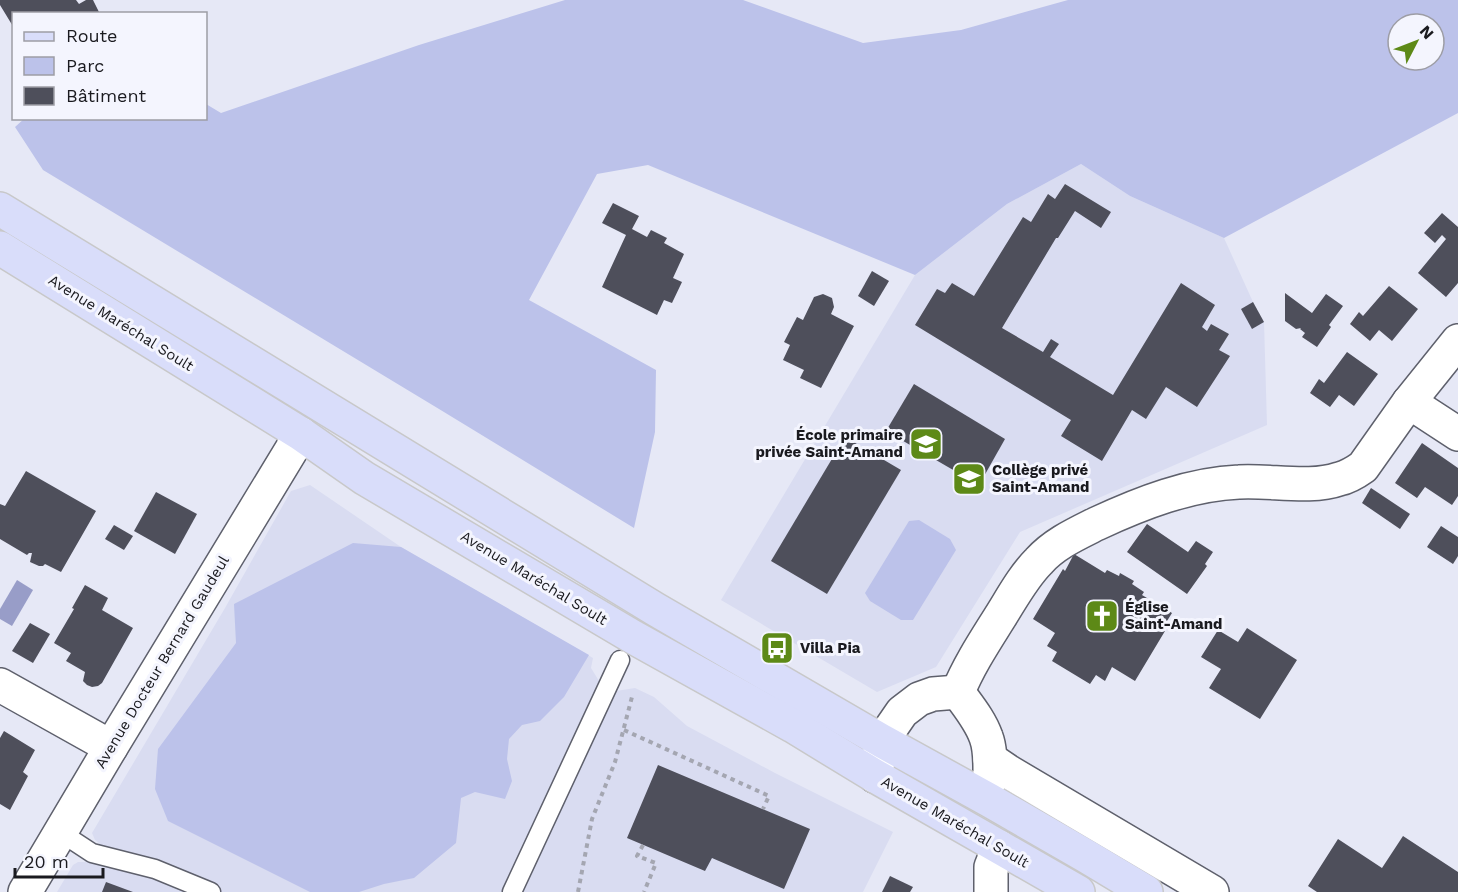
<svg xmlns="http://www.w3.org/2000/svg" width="1458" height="892" font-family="'Work Sans',sans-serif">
	<rect width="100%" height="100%" fill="#e6e8f6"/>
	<!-- built -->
	<g fill="#d9dcf1">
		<polygon points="1081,164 1130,196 1224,238 1253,302 1264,322 1267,425 1020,532 936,667 877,692 721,600 915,275 1007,204"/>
		<polygon points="310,485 401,547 593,658 591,668 599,681 607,687 616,691 635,688 654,697 687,726 775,773 893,832 863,892 57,892 73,865 78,862 85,862 99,843 95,840 92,833 225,608 291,491"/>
	</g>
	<!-- green -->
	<g fill="#bcc2ea" fill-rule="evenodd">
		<path d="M565,0h178l120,43 98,-13 107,-30h390v113l-234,125 -94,-42 -49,-32 -74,40 -92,71 -267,-110 -51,9 -68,126 127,70 -1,62 -21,96 -195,-119 -396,-239 -28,-43 10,-9h181v-14l15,9 198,-68zM1398,24h36v36h-36z"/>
		<polygon points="919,520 950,539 956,550 913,620 901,620 870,601 865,593 909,521"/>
		<polygon points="353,543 401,547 589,655 564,697 540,721 522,725 509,739 507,759 512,781 505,799 475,792 461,798 456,843 414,878 384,884 359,892 310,892 168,821 155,789 158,749 236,643 234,604"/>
	</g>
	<!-- water -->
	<polygon fill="#989dc8" points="17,580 33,590 12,626 0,619 0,609"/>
	<!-- building -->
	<g fill="#4e4f5b">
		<polygon points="0,0 76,0 79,4 86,0 93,0 100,14 14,14 14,28 0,5"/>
		<polygon points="1065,184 1111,212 1101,228 1075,211 1058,238 1056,238 1002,328 1043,352 1051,339 1059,344 1050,357 1113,395 1181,283 1215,305 1202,327 1207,331 1211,324 1229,334 1219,350 1230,356 1197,407 1166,387 1146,419 1132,410 1102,461 1061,436 1071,420 915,325 937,289 945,293 952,283 974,296 1023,217 1031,222 1048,194 1055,199"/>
		<polygon points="613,203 639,216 632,229 647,237 651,230 667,238 664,243 684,254 673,278 682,282 672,303 664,300 657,315 602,287 626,235 602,223"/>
		<polygon points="1442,213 1458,227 1458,283 1446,297 1418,273 1446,239 1442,235 1435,243 1424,233"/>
		<polygon points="872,271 889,281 874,306 858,296"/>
		<polygon points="1389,286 1418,309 1392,341 1379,330 1370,341 1350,324 1359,312 1363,316"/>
		<polygon points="1285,293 1312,313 1326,294 1343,306 1329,325 1331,327 1317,347 1302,337 1305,333 1300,329 1301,328 1296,329 1285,321"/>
		<polygon points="823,294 832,298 834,307 831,314 854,326 821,388 800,378 804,370 783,360 790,345 784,342 797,317 803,320 814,297"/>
		<polygon points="1253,302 1264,322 1252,329 1241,309"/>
		<polygon points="1347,352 1378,374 1354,406 1339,395 1330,407 1310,393 1319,379 1324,383"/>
		<polygon points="914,384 1005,439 979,485 886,431"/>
		<polygon points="845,437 901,470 827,594 771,561"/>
		<polygon points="1422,443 1458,468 1458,496 1452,505 1425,487 1417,498 1395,483"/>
		<polygon points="26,471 96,511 61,572 45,564 43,566 39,566 30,562 32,553 29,553 27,555 0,539 0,504 5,506"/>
		<polygon points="1371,488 1410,514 1400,529 1362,503"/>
		<polygon points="156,492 197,514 175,554 134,531"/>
		<polygon points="1147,524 1188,552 1196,541 1213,552 1205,564 1207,566 1187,594 1127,552"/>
		<polygon points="114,525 133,536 124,550 105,539"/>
		<polygon points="1441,526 1458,537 1458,556 1453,564 1427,547"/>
		<polygon points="1074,554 1105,573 1107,570 1119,576 1120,573 1134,581 1132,584 1144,592 1142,595 1172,613 1162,629 1165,631 1135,681 1112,667 1105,681 1096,675 1090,684 1052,661 1057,652 1047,646 1055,633 1033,619 1063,569 1065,571"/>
		<polygon points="85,585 108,598 102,610 133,628 102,683 98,686 92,687 87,685 83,681 85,672 66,661 71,653 54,643 74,609 72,608"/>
		<polygon points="30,623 50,634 33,663 12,651"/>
		<polygon points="1247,628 1297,660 1260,719 1209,688 1221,669 1201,657 1218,630 1238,642"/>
		<polygon points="4,731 35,750 23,772 28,776 10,810 0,804 0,738"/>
		<polygon points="658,765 810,829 784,889 712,858 705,871 627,838"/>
		<polygon points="1403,836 1458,872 1458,892 1317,892 1308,886 1338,839 1382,868"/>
		<polygon points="890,876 913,887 910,892 882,892"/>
		<polygon points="106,882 133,892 102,892"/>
	</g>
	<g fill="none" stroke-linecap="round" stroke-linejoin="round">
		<defs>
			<g id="service">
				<polyline points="60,832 92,853 155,869 211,892"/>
				<polyline points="512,892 620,660"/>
			</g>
			<g id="minor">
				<polyline points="1409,402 1458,434"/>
				<polyline points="0,685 111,747"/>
				<path d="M958,692c11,-27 27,-51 42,-75 12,-19 23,-40 39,-56 15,-17 37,-27 57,-37 45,-21 94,-40 143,-42 31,-2 72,7 100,-3 9,-2 17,-7 24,-12l46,-65 49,-61"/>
				<path d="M958,692c10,14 22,28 28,45 5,13 4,29 4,43"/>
				<polyline points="990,759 1009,772 1212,892"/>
				<polyline points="875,776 882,741 902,712 919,699 933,694 958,692"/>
				<polyline points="25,892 111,747 301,434"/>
				<polyline points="991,892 991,867 999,847"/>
			</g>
			<g id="primary">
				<polyline points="0,209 655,609 882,741 989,800 1086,856 1146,892"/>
				<polyline points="0,248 301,434 364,478 633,637 793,726 875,776 1078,892"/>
			</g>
		</defs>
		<!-- service casing -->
		<use href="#service" stroke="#5e606c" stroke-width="21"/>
		<!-- minor casing -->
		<use href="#minor" stroke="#5e606c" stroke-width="36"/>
		<!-- primary casing -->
		<use href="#primary" stroke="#c8c8c9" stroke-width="36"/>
		<!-- path -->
		<g stroke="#a4a6b1" stroke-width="4" stroke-dasharray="4.5 4.5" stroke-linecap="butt">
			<polyline points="624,730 769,796 763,809"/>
			<polyline points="643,845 637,856 656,863 644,892"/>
			<polyline points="578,892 592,819 615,762 633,693"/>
		</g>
		<!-- service -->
		<use href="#service" stroke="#fff" stroke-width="18"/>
		<!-- minor -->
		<use href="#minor" stroke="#fff" stroke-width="33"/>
		<!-- primary -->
		<use href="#primary" stroke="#d9ddfa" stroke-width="33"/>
	</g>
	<!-- icons -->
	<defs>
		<symbol id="school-square" viewBox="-11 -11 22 22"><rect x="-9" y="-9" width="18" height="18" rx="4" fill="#5d8917" stroke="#f4f5fe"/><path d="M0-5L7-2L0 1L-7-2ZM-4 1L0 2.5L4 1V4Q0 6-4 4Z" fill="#fff"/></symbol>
		<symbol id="church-square" viewBox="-11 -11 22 22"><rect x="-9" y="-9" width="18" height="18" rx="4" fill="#5d8917" stroke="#f4f5fe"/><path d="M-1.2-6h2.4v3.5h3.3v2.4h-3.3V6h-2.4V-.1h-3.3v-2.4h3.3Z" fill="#fff"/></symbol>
		<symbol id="bus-square" viewBox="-11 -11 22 22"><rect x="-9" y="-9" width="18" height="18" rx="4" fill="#5d8917" stroke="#f4f5fe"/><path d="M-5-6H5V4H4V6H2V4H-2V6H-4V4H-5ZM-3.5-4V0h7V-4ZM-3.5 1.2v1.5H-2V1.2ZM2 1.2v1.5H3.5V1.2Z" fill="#fff"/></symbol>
	</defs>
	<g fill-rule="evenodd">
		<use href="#school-square" x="907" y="425" width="38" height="38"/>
		<use href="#school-square" x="950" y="460" width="38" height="38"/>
		<use href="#church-square" x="1083" y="597" width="38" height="38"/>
		<use href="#bus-square" x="758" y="629" width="38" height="38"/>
	</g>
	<g text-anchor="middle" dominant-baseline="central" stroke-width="6" stroke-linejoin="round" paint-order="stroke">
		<!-- street labels -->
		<g font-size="15" fill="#1a1a1f" stroke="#f4f5fe">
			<text transform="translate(121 323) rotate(32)">Avenue Maréchal Soult</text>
			<text transform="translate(534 578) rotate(31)">Avenue Maréchal Soult</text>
			<text transform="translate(162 662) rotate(-59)">Avenue Docteur Bernard Gaudeul</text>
			<text transform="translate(955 822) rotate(30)">Avenue Maréchal Soult</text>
		</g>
		<!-- poi labels -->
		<g font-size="15" font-weight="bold" fill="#1a1a1f" stroke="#f4f5fe" text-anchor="start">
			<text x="903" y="435" text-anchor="end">École primaire<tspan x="903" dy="17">privée Saint-Amand</tspan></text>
			<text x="992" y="470">Collège privé<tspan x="992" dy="17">Saint-Amand</tspan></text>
			<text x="1125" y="607">Église<tspan x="1125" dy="17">Saint-Amand</tspan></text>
			<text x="800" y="648">Villa Pia</text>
		</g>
	</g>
	<!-- legend -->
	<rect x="12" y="12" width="195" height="108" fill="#f4f5fe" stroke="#9d9da5" stroke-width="1.5"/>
	<rect x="24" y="32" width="30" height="9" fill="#d9ddfa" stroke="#9d9da5" stroke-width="1.5"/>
	<text x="66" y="42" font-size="18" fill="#1a1a1f">Route</text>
	<rect x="24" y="57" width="30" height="18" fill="#bcc2ea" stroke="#9d9da5" stroke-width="1.5"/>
	<text x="66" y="72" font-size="18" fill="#1a1a1f">Parc</text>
	<rect x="24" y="87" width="30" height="18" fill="#4e4f5b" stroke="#9d9da5" stroke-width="1.5"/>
	<text x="66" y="102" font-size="18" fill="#1a1a1f">Bâtiment</text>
	<!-- north arrow -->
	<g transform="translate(1416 42) rotate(48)"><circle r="28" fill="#f4f5fe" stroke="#9d9da5" stroke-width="1.5"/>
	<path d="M0-4.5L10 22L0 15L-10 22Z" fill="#5d8917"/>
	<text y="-9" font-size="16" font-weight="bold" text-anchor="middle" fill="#1a1a1f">N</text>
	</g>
	<!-- scale -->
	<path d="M15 868v9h88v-9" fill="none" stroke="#1a1a1f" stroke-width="3"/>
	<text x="24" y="868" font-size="18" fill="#1a1a1f" stroke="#f4f5fe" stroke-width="4.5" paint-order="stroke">20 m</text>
</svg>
